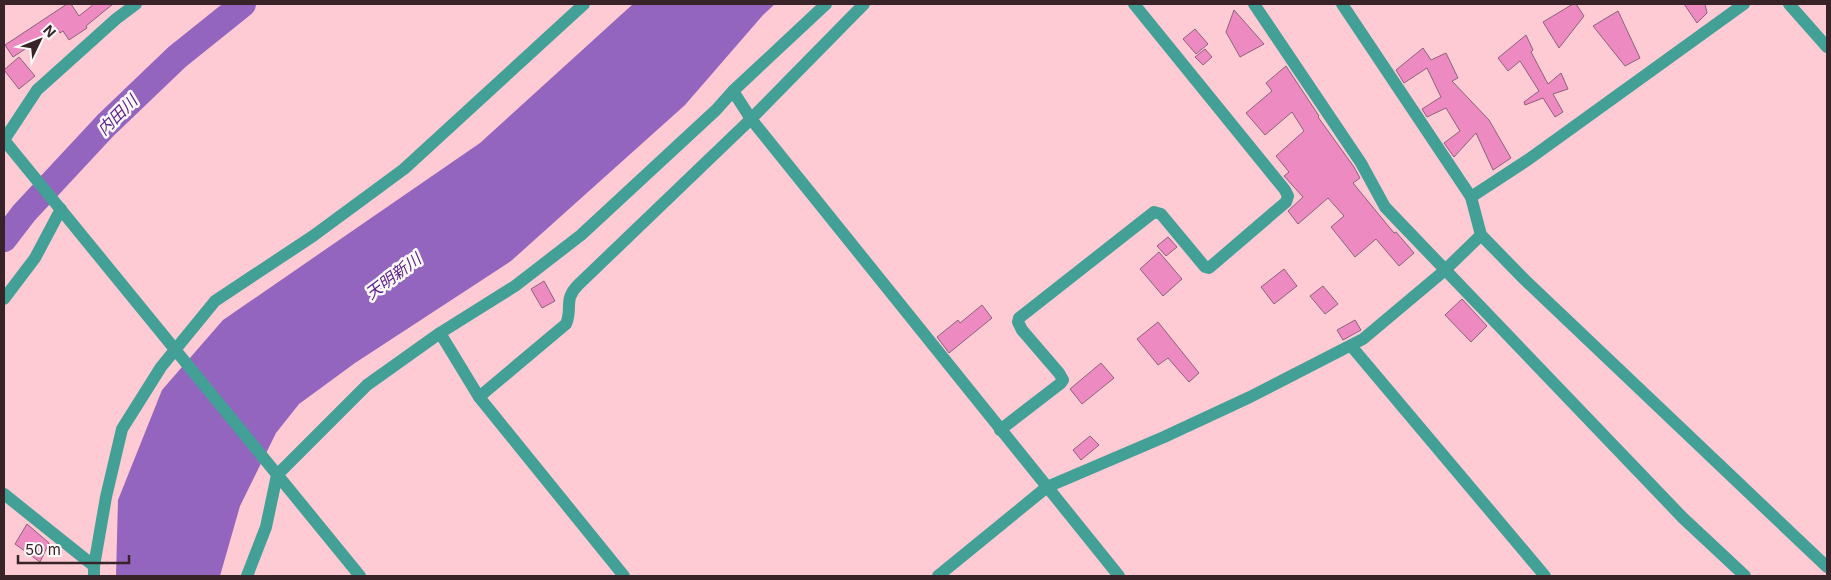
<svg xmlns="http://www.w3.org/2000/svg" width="1831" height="580" font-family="Inter,'Noto Sans JP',sans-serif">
	<rect width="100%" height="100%" fill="#fecad4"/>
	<!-- water -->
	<polygon fill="#9365be" points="633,4 775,4 763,15 685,105 511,261 355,363 299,404 276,433 240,506 220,576 116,576 118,500 162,390 223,320 480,143"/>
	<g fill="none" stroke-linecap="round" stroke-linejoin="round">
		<!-- river -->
		<polyline stroke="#9365be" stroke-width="26" points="4,239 24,213 106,125 177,57 243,4"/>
	</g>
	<!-- building -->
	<g fill="#ee8ac2" stroke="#8c6379">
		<polygon points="67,4 71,4 79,16 94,4 113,4 86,26 87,28 69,40 63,31 60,33 57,28 13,57 5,45"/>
		<polygon points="1573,4 1576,4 1584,16 1559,48 1543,22"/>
		<polygon points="1684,4 1705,4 1707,13 1697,23"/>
		<polygon points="1234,10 1264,44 1240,57 1226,32"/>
		<polygon points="1618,11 1640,58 1625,66 1593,26"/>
		<polygon points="1195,29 1208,44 1196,54 1183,39"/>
		<polygon points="1526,35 1533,50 1531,52 1548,84 1561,73 1568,89 1553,94 1563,112 1555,117 1543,98 1525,105 1524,102 1539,91 1520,61 1508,71 1498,58"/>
		<polygon points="1423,48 1431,60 1446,53 1458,78 1452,81 1489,120 1511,158 1493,170 1476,133 1454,157 1444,143 1460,131 1446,108 1427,117 1422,109 1441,97 1427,68 1404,83 1396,70"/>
		<polygon points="1205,49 1212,57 1203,65 1195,57"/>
		<polygon points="19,57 35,76 19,89 4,70"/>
		<polygon points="1286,66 1319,116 1318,117 1354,167 1360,178 1353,183 1394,233 1396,232 1414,253 1399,266 1376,239 1355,257 1331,227 1344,216 1328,198 1298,224 1288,211 1303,197 1284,176 1289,172 1276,156 1304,131 1292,112 1265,135 1246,113 1272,91 1266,83"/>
		<polygon points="1168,237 1177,247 1166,256 1157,246"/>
		<polygon points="1159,252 1182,279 1163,296 1140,269"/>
		<polygon points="1284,269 1297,286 1274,304 1261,287"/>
		<polygon points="544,281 555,301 542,308 531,289"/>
		<polygon points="1323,286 1338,304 1325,314 1310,296"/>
		<polygon points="1462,299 1487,326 1471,342 1445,315"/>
		<polygon points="982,305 992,318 949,353 937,337 958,320 960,323"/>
		<polygon points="1355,320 1361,330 1343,340 1337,330"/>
		<polygon points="1158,322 1199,373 1189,382 1168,358 1158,365 1137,339"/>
		<polygon points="1101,363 1114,378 1082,404 1070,389"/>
		<polygon points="1090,436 1099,445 1081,460 1073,450"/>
		<polygon points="27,524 49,543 40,562 15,544"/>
	</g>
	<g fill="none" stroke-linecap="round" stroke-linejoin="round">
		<!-- minor -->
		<g stroke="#42a097" stroke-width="12">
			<polyline points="1254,4 1361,163 1385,207 1683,518 1745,576"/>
			<polyline points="1789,4 1827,47"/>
			<polyline points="733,91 751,119 1119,576"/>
			<polyline points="4,140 37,90 116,19 136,4"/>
			<polyline points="1471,197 1529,159 1744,4"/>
			<polyline points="4,299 35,258 61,209"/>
			<polyline points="440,333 479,397 624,576"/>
			<polyline points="1352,347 1545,576"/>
			<path d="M479,397l87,-73c7,-16 -3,-24 12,-39l173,-166 113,-115"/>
			<polyline points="1000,430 1061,383 1063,380 1059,373 1022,330 1018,322 1019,318 1154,212 1161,214 1205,267 1209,268 1286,202 1288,196 1285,190 1134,4"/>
			<polyline points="4,494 94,566"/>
			<polyline points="94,576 94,566 106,497 122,429 161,367 215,301 313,236 404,169 584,4"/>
			<polyline points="247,576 266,527 277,475 367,385 440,333 515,286 581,235 716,110 733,91 826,4"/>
			<polyline points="938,576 1047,487 1164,437 1250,397 1363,339 1444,271 1481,235 1471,197 1342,4"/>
		</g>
		<!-- tertiary -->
		<g stroke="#42a097" stroke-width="12">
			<polyline points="4,140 360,576"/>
			<polyline points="1481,235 1525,280 1827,567"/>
		</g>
	</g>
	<g text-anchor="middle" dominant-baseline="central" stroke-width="5" stroke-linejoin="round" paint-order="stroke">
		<!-- water labels -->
		<g font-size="16" font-style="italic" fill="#5c1c89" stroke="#fffafa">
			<text transform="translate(117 115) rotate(-45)">内田川</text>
			<text transform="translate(393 276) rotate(-37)">天明新川</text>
		</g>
	</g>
	<!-- border -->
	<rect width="1831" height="580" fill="none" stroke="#382428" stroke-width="10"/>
	<!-- north arrow -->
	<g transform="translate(40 40) rotate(47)" stroke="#fffafa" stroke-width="4" paint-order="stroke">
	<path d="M0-4L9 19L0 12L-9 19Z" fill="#382428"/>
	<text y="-8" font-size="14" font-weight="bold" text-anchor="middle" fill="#382428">N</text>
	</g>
	<!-- scale -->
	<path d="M18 555v8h111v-8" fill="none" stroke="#382428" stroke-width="2.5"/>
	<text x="25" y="555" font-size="15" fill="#382428" stroke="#fffafa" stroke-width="4" paint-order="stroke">50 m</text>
</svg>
